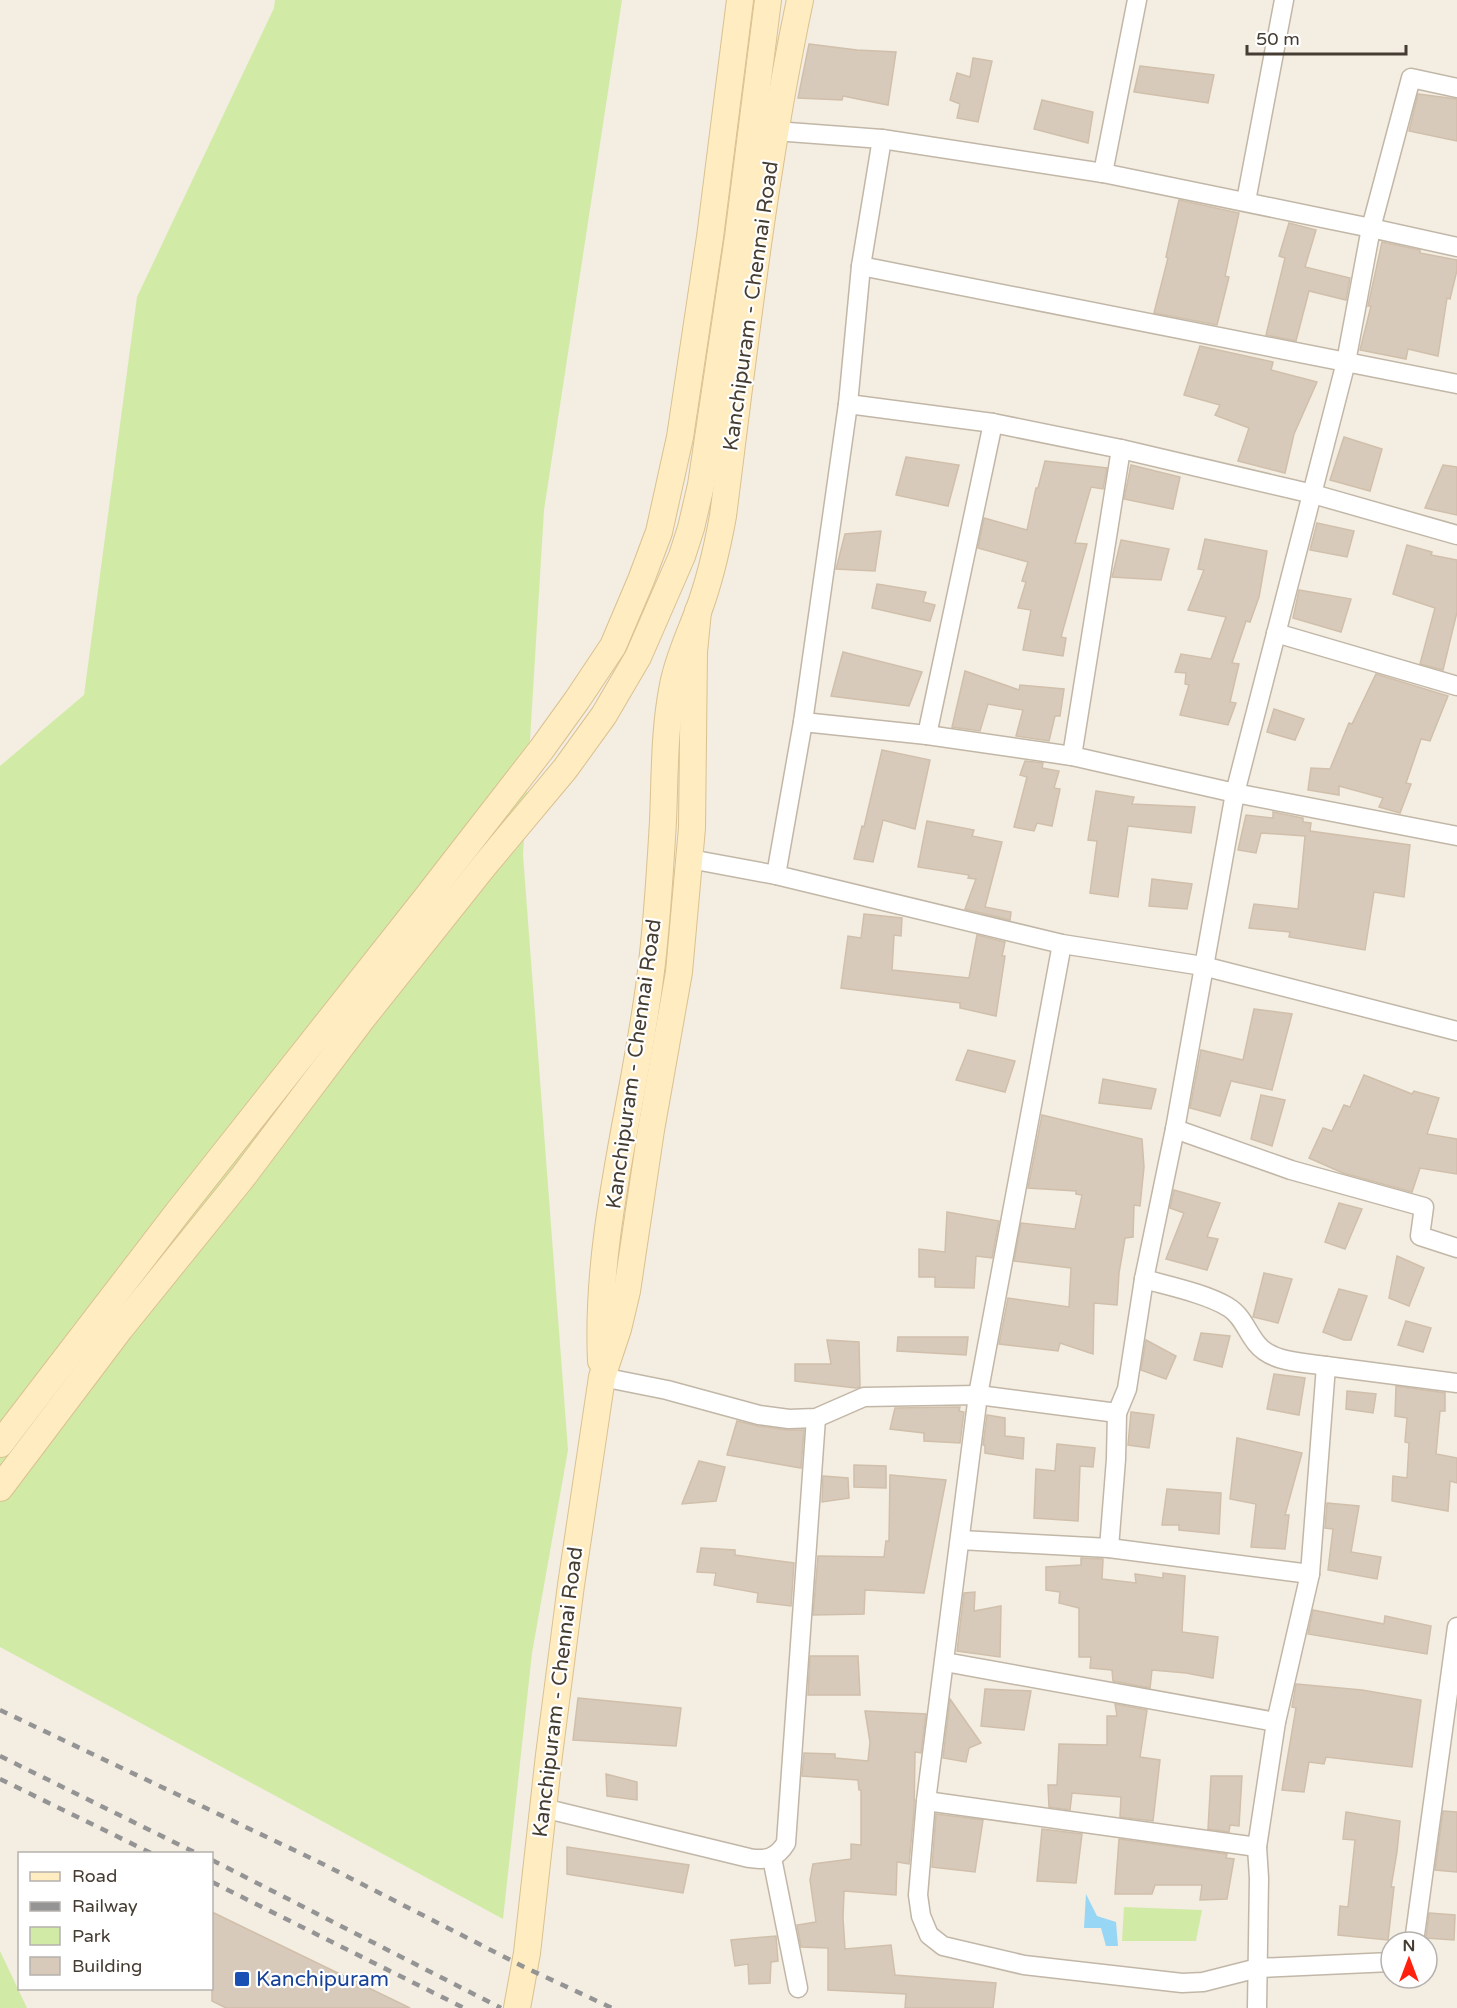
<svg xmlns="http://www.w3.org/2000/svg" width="1457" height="2008" font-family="'Varela Round',sans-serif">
	<rect width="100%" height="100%" fill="#f3ede2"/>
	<!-- green -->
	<g fill="#d1eba7">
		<polygon points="275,0 622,0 544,510 523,855 568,1450 532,1653 503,1919 0,1647 0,766 84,695 137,297 274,8"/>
		<polygon points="1124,1907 1202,1910 1196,1941 1122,1941"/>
		<polygon points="0,1951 27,2008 0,2008"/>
	</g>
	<!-- water -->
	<polygon fill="#98d6f6" points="1086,1894 1097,1916 1116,1922 1118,1946 1106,1946 1101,1928 1084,1928"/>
	<!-- building -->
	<g fill="#d8caba" stroke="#d0bfaa" stroke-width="1.5">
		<polygon points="809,44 857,50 896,52 888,105 843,96 842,100 798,98"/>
		<polygon points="973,58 992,61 978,122 957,118 960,104 950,100 957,73 970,77"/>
		<polygon points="1140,66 1214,75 1208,103 1134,92"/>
		<polygon points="1418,94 1457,99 1457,141 1409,131"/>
		<polygon points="1042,100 1093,112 1088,143 1034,129"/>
		<polygon points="1179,200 1239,213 1225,276 1229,277 1217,325 1154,313 1168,258 1166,257"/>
		<polygon points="1289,223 1316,230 1305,267 1350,278 1346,300 1309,291 1296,341 1266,335 1285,258 1279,256"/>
		<polygon points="1382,242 1420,250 1420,253 1457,260 1457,270 1450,299 1447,298 1438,356 1408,349 1406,359 1360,350 1371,306 1368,306"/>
		<polygon points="1200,346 1273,362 1271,370 1317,382 1294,434 1285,473 1238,461 1249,428 1215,415 1220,405 1184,395"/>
		<polygon points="1344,437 1382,449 1370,491 1330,480"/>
		<polygon points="906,457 959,465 948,506 896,495"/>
		<polygon points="1045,461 1107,468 1103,489 1091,487 1075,543 1087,544 1061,637 1066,638 1063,656 1023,650 1031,610 1018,608 1026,582 1022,581 1028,562 978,548 984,518 1027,530 1036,488 1038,488"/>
		<polygon points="1131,465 1180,477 1173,509 1124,499"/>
		<polygon points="1443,465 1457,467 1457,515 1425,508"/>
		<polygon points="1317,523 1354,531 1347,557 1310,550"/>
		<polygon points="881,531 875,571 836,569 845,534"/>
		<polygon points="1205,539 1267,551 1259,597 1250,622 1246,621 1232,663 1239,664 1230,702 1236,703 1228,725 1180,715 1189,685 1185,684 1186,673 1175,672 1181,654 1211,659 1226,617 1188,610 1204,570 1198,569"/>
		<polygon points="1121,540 1169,549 1161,580 1112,577"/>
		<polygon points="1407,545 1432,552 1431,555 1457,560 1457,612 1443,670 1420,664 1435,608 1393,594"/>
		<polygon points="877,584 926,592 923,602 935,605 930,621 872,608"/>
		<polygon points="1299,590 1351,599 1341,632 1293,618"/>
		<polygon points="843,652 922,672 909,706 831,696"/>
		<polygon points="965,671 1019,690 1020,685 1064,689 1060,716 1055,716 1049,741 1016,736 1023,710 988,704 980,731 952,727"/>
		<polygon points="1376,674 1448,696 1430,741 1421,739 1406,783 1411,784 1400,813 1379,807 1383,798 1339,786 1339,795 1308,790 1311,768 1330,769 1349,723 1352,724"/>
		<polygon points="1274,709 1304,719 1295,740 1267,732"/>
		<polygon points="882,750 930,760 915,829 883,820 873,862 854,859 862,826 864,827"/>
		<polygon points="1025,761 1043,763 1042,768 1059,771 1054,788 1060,789 1052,826 1037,823 1034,831 1014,827 1027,777 1020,775"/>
		<polygon points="1096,791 1134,797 1132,804 1195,807 1191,833 1128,826 1118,897 1090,893 1097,841 1088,840"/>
		<polygon points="1273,812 1303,818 1303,822 1311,823 1310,831 1410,845 1404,897 1374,892 1365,950 1289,937 1290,932 1249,928 1254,904 1298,909 1305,836 1261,833 1256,853 1238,850 1246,815 1273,818"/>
		<polygon points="927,821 974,830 972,836 1002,842 985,907 1011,912 1010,920 965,909 976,879 968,878 969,875 918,867"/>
		<polygon points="1152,879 1192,884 1187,909 1149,906"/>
		<polygon points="864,914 902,918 901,936 894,935 892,970 969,978 977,935 1005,942 1002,956 1005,956 996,1016 960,1008 960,1003 841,988 848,936 861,938"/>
		<polygon points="1254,1009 1292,1014 1272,1090 1231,1081 1220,1116 1190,1108 1201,1050 1243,1060"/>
		<polygon points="968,1050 1015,1061 1005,1092 956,1080"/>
		<polygon points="1364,1075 1412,1094 1414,1091 1439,1098 1427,1134 1457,1139 1457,1174 1420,1168 1412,1192 1343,1173 1309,1158 1323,1128 1332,1131 1344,1105 1350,1107"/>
		<polygon points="1103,1079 1156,1089 1151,1109 1099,1103"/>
		<polygon points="1261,1095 1285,1100 1272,1146 1251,1139"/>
		<polygon points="1042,1115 1142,1139 1144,1167 1140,1206 1134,1205 1133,1237 1125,1238 1119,1273 1117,1305 1094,1303 1093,1354 1060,1343 1058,1351 999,1344 1008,1298 1069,1307 1071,1268 1014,1261 1021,1223 1075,1229 1082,1195 1076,1194 1076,1191 1028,1188"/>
		<polygon points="1174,1190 1220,1203 1207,1237 1218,1239 1207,1270 1166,1259 1184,1213 1170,1208"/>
		<polygon points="1339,1203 1362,1209 1345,1249 1325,1242"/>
		<polygon points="947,1212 999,1221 992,1258 976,1256 974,1288 935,1287 935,1277 919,1277 919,1249 945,1252"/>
		<polygon points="1397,1256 1424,1268 1409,1306 1389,1298"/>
		<polygon points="1264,1273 1292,1279 1278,1323 1253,1317"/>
		<polygon points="1339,1289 1367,1296 1351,1340 1344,1340 1323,1332"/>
		<polygon points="1406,1321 1431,1328 1423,1352 1398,1345"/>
		<polygon points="1201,1333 1230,1336 1222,1367 1194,1360"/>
		<polygon points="898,1337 968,1337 966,1355 897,1351"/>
		<polygon points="827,1340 859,1342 860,1387 856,1388 795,1381 795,1364 831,1364"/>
		<polygon points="1146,1340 1176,1356 1166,1379 1141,1370"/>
		<polygon points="1274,1374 1305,1378 1299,1415 1267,1409"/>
		<polygon points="1396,1386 1445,1393 1445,1411 1440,1411 1436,1454 1457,1458 1457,1483 1450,1481 1448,1511 1392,1501 1393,1476 1407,1478 1409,1443 1405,1442 1407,1418 1395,1416"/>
		<polygon points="1347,1391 1376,1394 1373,1413 1346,1409"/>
		<polygon points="960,1407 959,1411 964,1412 960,1443 924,1441 924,1433 890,1429 895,1408"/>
		<polygon points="1131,1412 1154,1415 1149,1448 1128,1445"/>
		<polygon points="987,1415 1005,1418 1005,1436 1024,1438 1023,1459 985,1453 985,1445 983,1445"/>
		<polygon points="737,1421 758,1426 788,1430 804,1430 801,1468 727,1455"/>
		<polygon points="1237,1438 1302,1453 1285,1515 1289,1515 1285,1549 1251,1547 1256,1504 1230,1499"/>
		<polygon points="1057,1444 1095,1448 1093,1467 1080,1466 1078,1521 1034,1518 1036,1469 1055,1471"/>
		<polygon points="699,1461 725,1467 716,1501 682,1504"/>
		<polygon points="854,1465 886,1466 886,1488 854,1487"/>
		<polygon points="890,1475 946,1480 924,1593 865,1590 864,1614 813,1615 818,1556 884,1557 886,1541 889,1541"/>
		<polygon points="823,1476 848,1478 849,1498 822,1502"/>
		<polygon points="1167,1489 1221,1493 1219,1534 1179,1530 1179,1525 1162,1525"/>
		<polygon points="1327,1503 1359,1506 1351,1552 1381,1557 1377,1579 1328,1570 1333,1529 1325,1528"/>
		<polygon points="701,1548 735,1550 735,1555 794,1563 791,1606 757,1602 758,1593 714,1585 716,1573 697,1572"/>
		<polygon points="1081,1558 1103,1559 1102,1579 1136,1583 1135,1574 1163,1578 1163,1573 1185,1576 1182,1632 1218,1637 1213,1678 1186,1673 1152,1670 1150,1688 1113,1681 1112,1670 1090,1668 1091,1657 1079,1657 1079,1608 1059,1603 1060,1592 1046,1590 1046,1567 1081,1565"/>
		<polygon points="975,1592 974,1611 1001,1606 1000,1657 957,1651 964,1593"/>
		<polygon points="1313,1610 1384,1624 1385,1616 1431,1626 1427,1654 1308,1634"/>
		<polygon points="810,1656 858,1656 860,1695 808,1695"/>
		<polygon points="1296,1684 1362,1690 1421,1700 1412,1767 1326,1757 1324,1764 1309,1762 1304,1792 1282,1790 1296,1708 1292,1707"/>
		<polygon points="985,1689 1031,1691 1024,1730 981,1726"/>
		<polygon points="578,1698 681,1708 676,1746 573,1740"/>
		<polygon points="950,1699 981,1743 969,1748 966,1762 943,1758"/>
		<polygon points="1115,1704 1147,1710 1140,1757 1160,1760 1153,1821 1120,1817 1121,1797 1072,1793 1070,1810 1049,1807 1048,1785 1057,1785 1059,1744 1107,1745 1107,1716 1117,1716"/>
		<polygon points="865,1711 926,1714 921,1753 915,1752 914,1811 909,1864 897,1862 896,1895 844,1891 843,1918 845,1949 891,1945 895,1975 996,1983 993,2008 905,2008 906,1994 828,1990 828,1948 801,1947 797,1925 816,1922 810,1880 813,1864 851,1859 851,1844 861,1845 861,1790 859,1790 858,1780 802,1776 804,1753 835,1754 835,1758 868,1761 870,1742"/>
		<polygon points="606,1774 637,1782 637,1800 607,1796"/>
		<polygon points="1211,1776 1242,1776 1239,1826 1230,1825 1229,1832 1208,1829"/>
		<polygon points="1443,1811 1457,1812 1457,1872 1435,1870"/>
		<polygon points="1346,1812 1400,1821 1397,1852 1391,1887 1394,1887 1388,1940 1338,1935 1340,1906 1348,1907 1355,1840 1343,1839"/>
		<polygon points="936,1814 983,1820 975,1872 932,1867"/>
		<polygon points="1042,1829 1082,1834 1076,1883 1037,1881"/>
		<polygon points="1119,1839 1227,1854 1226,1858 1234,1859 1227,1899 1200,1900 1202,1885 1155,1885 1152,1894 1115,1894"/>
		<polygon points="567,1847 689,1865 683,1893 567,1874"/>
		<polygon points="212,1912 410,2008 226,2008 212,2001"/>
		<polygon points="1429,1913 1455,1915 1454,1940 1426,1938"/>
		<polygon points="776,1936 778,1961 771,1962 770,1983 749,1984 748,1964 735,1966 731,1940"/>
	</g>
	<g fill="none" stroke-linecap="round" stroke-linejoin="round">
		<defs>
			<g id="minor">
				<polyline points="775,131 882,139 1103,173 1371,228 1411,78 1457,88"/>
				<polyline points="1103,173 1137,0"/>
				<polyline points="1246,201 1284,0"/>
				<polyline points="861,266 1457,384"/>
				<polyline points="848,404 993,423 1121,449 1313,494 1457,535"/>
				<polyline points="1276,633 1457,686"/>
				<polyline points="803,722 927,735 1072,756 1235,793 1457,836"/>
				<polyline points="927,735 993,423"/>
				<polyline points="1072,756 1121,449"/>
				<polyline points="690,859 776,875 1062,944 1203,966 1457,1031"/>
				<polyline points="776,875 803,722 848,404 861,266 882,139"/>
				<polyline points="1062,944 978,1395 926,1801 1257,1847 1276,1722 1310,1574 1326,1366 1457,1383"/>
				<polyline points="1175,1129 1291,1170 1424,1207 1420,1236 1457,1248"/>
				<path d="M1144,1279c25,7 63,15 84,28 14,8 19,25 29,37 15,19 47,18 69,22"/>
				<polyline points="602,1377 667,1390 759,1415 789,1419 816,1418 864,1397 978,1395 1117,1413 1127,1389 1144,1279 1175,1129 1235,793 1346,362 1371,228 1457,247"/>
				<polyline points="960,1540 1109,1548 1310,1574"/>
				<polyline points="1109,1548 1116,1459 1117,1413"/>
				<polyline points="945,1662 1276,1722"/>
				<polyline points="926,1801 918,1895 921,1916 929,1935 943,1946 1024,1965 1182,1983 1203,1982 1258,1968 1391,1962"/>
				<path d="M543,1808l206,50c17,3 28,0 37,-15l30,-425"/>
				<polyline points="772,1858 798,1988"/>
				<polyline points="1414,1942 1457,1627"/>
				<polyline points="1257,2008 1259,1878 1257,1847"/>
			</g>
			<g id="secondary">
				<path d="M601,1361c-6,-129 33,-255 49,-382 7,-52 10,-106 13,-158 2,-46 1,-91 10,-136 5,-26 16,-49 25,-73 12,-32 19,-63 25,-96 22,-173 41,-346 77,-516"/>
				<polyline points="0,1444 178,1212 423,902 541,750 577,700 613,646 641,580 659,532 680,437 710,237 740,0"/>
				<polyline points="0,1488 120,1329 242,1178 362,1019 484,866 565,769 604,715 638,657 682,556 691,528 701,485 738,237 768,0"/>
				<polyline points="517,2008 527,1953 549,1755 571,1585 602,1377 618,1329 627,1291 651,1130 679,972 692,828 694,652 698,611"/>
			</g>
		</defs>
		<!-- minor casing -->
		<use href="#minor" stroke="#c2b7a7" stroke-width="21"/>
		<!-- secondary casing -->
		<use href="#secondary" stroke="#dac190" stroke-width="28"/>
		<!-- minor -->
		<use href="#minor" stroke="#fff" stroke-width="18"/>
		<!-- secondary -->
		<use href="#secondary" stroke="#ffecc0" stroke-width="26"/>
		<!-- rail -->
		<g stroke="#949494" stroke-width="4.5" stroke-dasharray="8 8" stroke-linecap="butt">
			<polyline points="0,1710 317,1861 524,1967 612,2008"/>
			<polyline points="0,1756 198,1854"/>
			<polyline points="0,1779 153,1854"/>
			<polyline points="212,1860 501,2008"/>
			<polyline points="212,1882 464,2008"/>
		</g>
	</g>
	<!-- markers -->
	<rect fill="#1a4fb4" stroke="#fff" stroke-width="2" x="234" y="1971" width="16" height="16" rx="3"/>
	<g text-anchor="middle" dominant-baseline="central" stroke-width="4.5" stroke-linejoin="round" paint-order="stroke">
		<!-- street labels -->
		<g font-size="21" fill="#453c32" stroke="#fff">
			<text transform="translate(751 306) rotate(-82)">Kanchipuram - Chennai Road</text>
			<text transform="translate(634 1064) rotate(-82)">Kanchipuram - Chennai Road</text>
			<text transform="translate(558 1692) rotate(-83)">Kanchipuram - Chennai Road</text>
		</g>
		<!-- transit labels -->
		<g font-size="21" fill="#164399" stroke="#fff" text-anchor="start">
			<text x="256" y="1979">Kanchipuram</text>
		</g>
	</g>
	<!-- legend -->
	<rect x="18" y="1852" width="195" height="138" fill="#ffffff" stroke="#b5b1ad" stroke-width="1.5"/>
	<rect x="30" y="1872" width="30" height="9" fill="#ffecc0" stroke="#b5b1ad" stroke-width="1.5"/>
	<text x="72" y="1882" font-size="18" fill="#453c32">Road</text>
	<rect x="30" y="1902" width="30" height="9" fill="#949494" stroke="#b5b1ad" stroke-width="1.5"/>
	<text x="72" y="1912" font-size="18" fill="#453c32">Railway</text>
	<rect x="30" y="1927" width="30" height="18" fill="#d1eba7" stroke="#b5b1ad" stroke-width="1.5"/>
	<text x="72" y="1942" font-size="18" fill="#453c32">Park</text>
	<rect x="30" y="1957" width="30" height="18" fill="#d8caba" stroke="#b5b1ad" stroke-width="1.5"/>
	<text x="72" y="1972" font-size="18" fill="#453c32">Building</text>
	<!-- north arrow -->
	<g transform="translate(1409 1960)"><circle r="28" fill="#ffffff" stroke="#b5b1ad" stroke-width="1.5"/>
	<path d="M0-4.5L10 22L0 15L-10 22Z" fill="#ff210d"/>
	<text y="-9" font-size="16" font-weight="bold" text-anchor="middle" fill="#453c32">N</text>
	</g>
	<!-- scale -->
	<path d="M1247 45v9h159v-9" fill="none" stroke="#453c32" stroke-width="3"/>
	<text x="1256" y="45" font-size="18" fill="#453c32" stroke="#ffffff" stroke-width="4.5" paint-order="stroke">50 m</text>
</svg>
